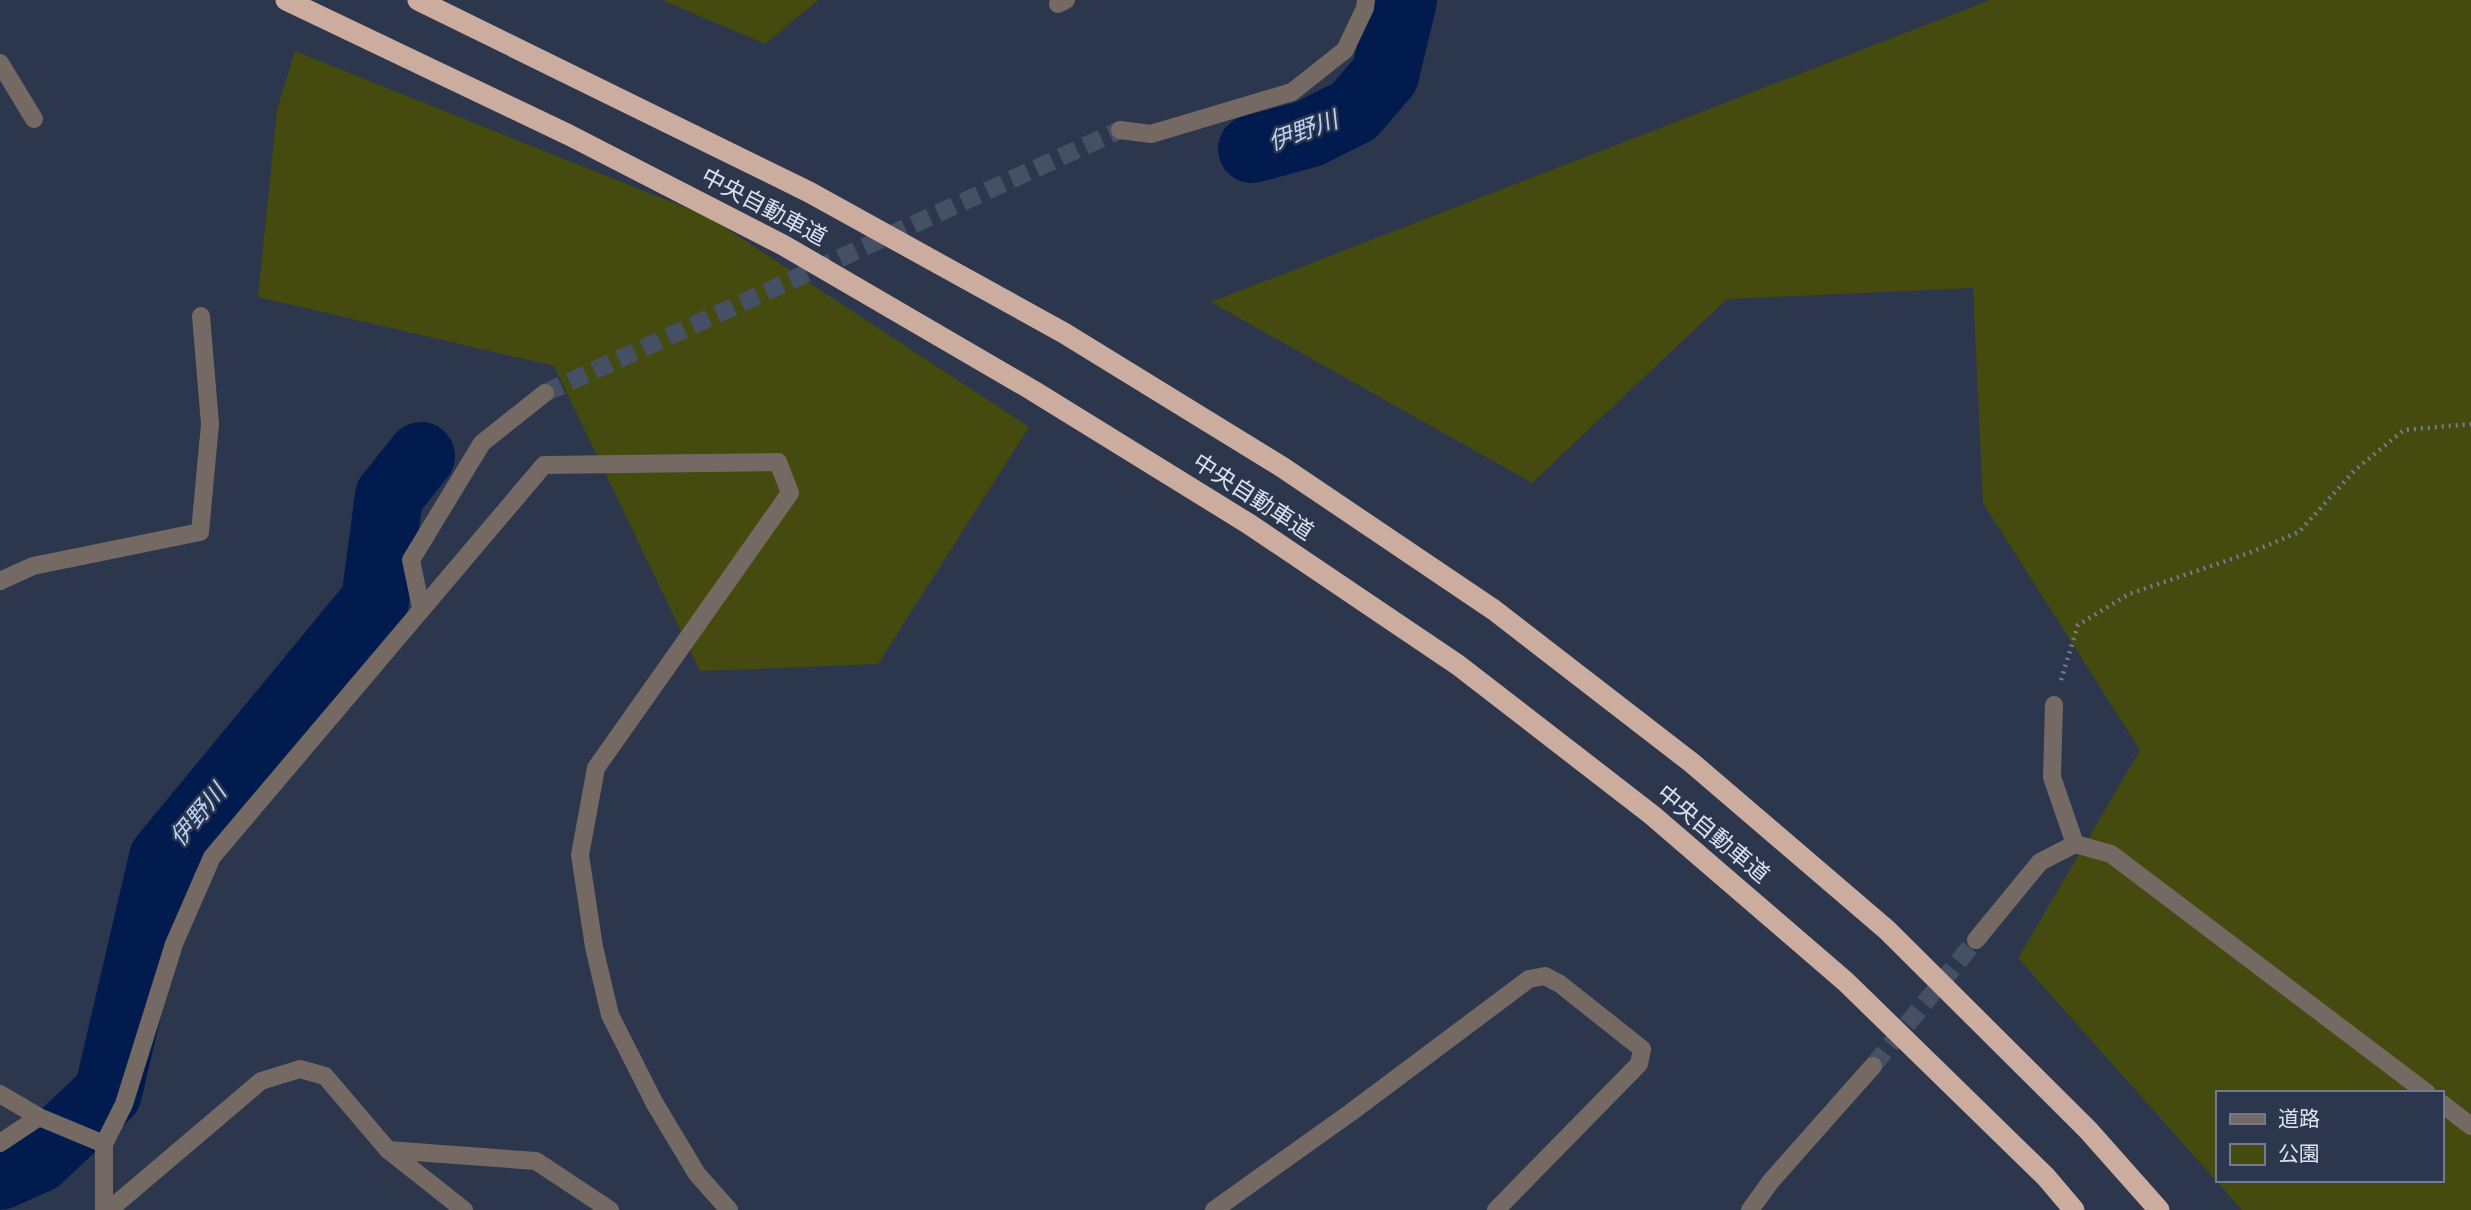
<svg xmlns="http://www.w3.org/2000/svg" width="2471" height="1210" font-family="'Work Sans','Noto Sans JP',sans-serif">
	<rect width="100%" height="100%" fill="#2c364c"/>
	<!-- green -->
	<g fill="#454a0e" fill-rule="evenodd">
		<polygon points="662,0 818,0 765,44"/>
		<path d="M1990,0h481v1210h-229l-224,-252 122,-208 -157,-247 -10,-215 -246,11 -195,184 -321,-181zM2217,1093h224v87h-224z"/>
		<polygon points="295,51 709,217 1029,427 878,664 700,671 554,366 258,297 277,110"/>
	</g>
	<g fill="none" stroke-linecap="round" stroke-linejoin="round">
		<!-- river -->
		<g stroke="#021b4e" stroke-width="68">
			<polyline points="1252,149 1308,134 1354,111 1385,75 1403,0"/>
			<polyline points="0,1176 38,1159 108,1093 163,858 375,601 389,496 421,456"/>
		</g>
		<!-- minor-tunnel -->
		<g stroke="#465065" stroke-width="18" stroke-dasharray="18 9" stroke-linecap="butt">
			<polyline points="545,393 1120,130"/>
			<polyline points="1873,1066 1976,940"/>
		</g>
		<!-- path -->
		<polyline stroke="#747c8f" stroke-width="4.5" stroke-dasharray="2 5" stroke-linecap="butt" points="2061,680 2078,625 2129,594 2249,553 2299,532 2355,470 2404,430 2471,424"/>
		<!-- minor -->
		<g stroke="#756963" stroke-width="18">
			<polyline points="1058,4 1066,0"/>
			<polyline points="0,63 34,119"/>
			<polyline points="1120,130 1151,134 1292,92 1345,50 1365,8 1366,0"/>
			<polyline points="0,581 33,566 200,532 210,424 201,316"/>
			<polyline points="421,608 411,560 482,443 545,393"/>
			<polyline points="2054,705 2052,777 2075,844"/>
			<polyline points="0,1094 39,1117 104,1144"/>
			<polyline points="0,1143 39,1117"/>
			<polyline points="388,1150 536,1161 610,1210"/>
			<polyline points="104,1210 104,1144 124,1104 174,944 212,857 544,465 778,462 790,493 596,768 580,855 594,947 610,1015 655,1104 697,1174 729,1210"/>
			<polyline points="109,1210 261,1081 300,1069 325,1076 388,1150 464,1210"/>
			<polyline points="1214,1210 1350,1113 1529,979 1545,976 1560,984 1642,1049 1639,1064 1496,1210"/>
		</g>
		<!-- tertiary -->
		<g stroke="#756963" stroke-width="18">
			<polyline points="1976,940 2040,862 2075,844 2111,854 2427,1093"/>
			<polyline points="2441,1103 2471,1126"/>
			<polyline points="1750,1210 1771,1181 1873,1066"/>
		</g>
		<!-- motorway -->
		<g stroke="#cbac9e" stroke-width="21">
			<polyline points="286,0 569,135 783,245 1032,390 1249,524 1458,665 1652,815 1846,982 2046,1177 2074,1210"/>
			<polyline points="418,0 809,192 1064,333 1282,467 1494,610 1692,763 1887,930 2088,1130 2159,1210"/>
		</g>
	</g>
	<g text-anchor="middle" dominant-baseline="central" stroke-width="5" stroke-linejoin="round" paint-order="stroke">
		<!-- street labels -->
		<g font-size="23" fill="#dbe1f0" stroke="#2c364c">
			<text transform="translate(764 207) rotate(28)">中央自動車道</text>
			<text transform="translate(1253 497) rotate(33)">中央自動車道</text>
			<text transform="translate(1713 834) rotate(40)">中央自動車道</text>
		</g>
		<!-- water labels -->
		<g font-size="24" font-style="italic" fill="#b9d1f9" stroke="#2c364c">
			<text transform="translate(1303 131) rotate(-20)">伊野川</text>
			<text transform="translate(198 815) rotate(-50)">伊野川</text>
		</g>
	</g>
	<!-- legend -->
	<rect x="2216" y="1091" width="228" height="91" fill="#2c364c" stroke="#727a8e" stroke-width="2"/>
	<rect x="2230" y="1114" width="35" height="10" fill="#756963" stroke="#727a8e" stroke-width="2"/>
	<text x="2278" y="1126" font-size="21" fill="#dbe1f0">道路</text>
	<rect x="2230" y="1144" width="35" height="21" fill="#454a0e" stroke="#727a8e" stroke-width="2"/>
	<text x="2278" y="1161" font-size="21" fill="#dbe1f0">公園</text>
</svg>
